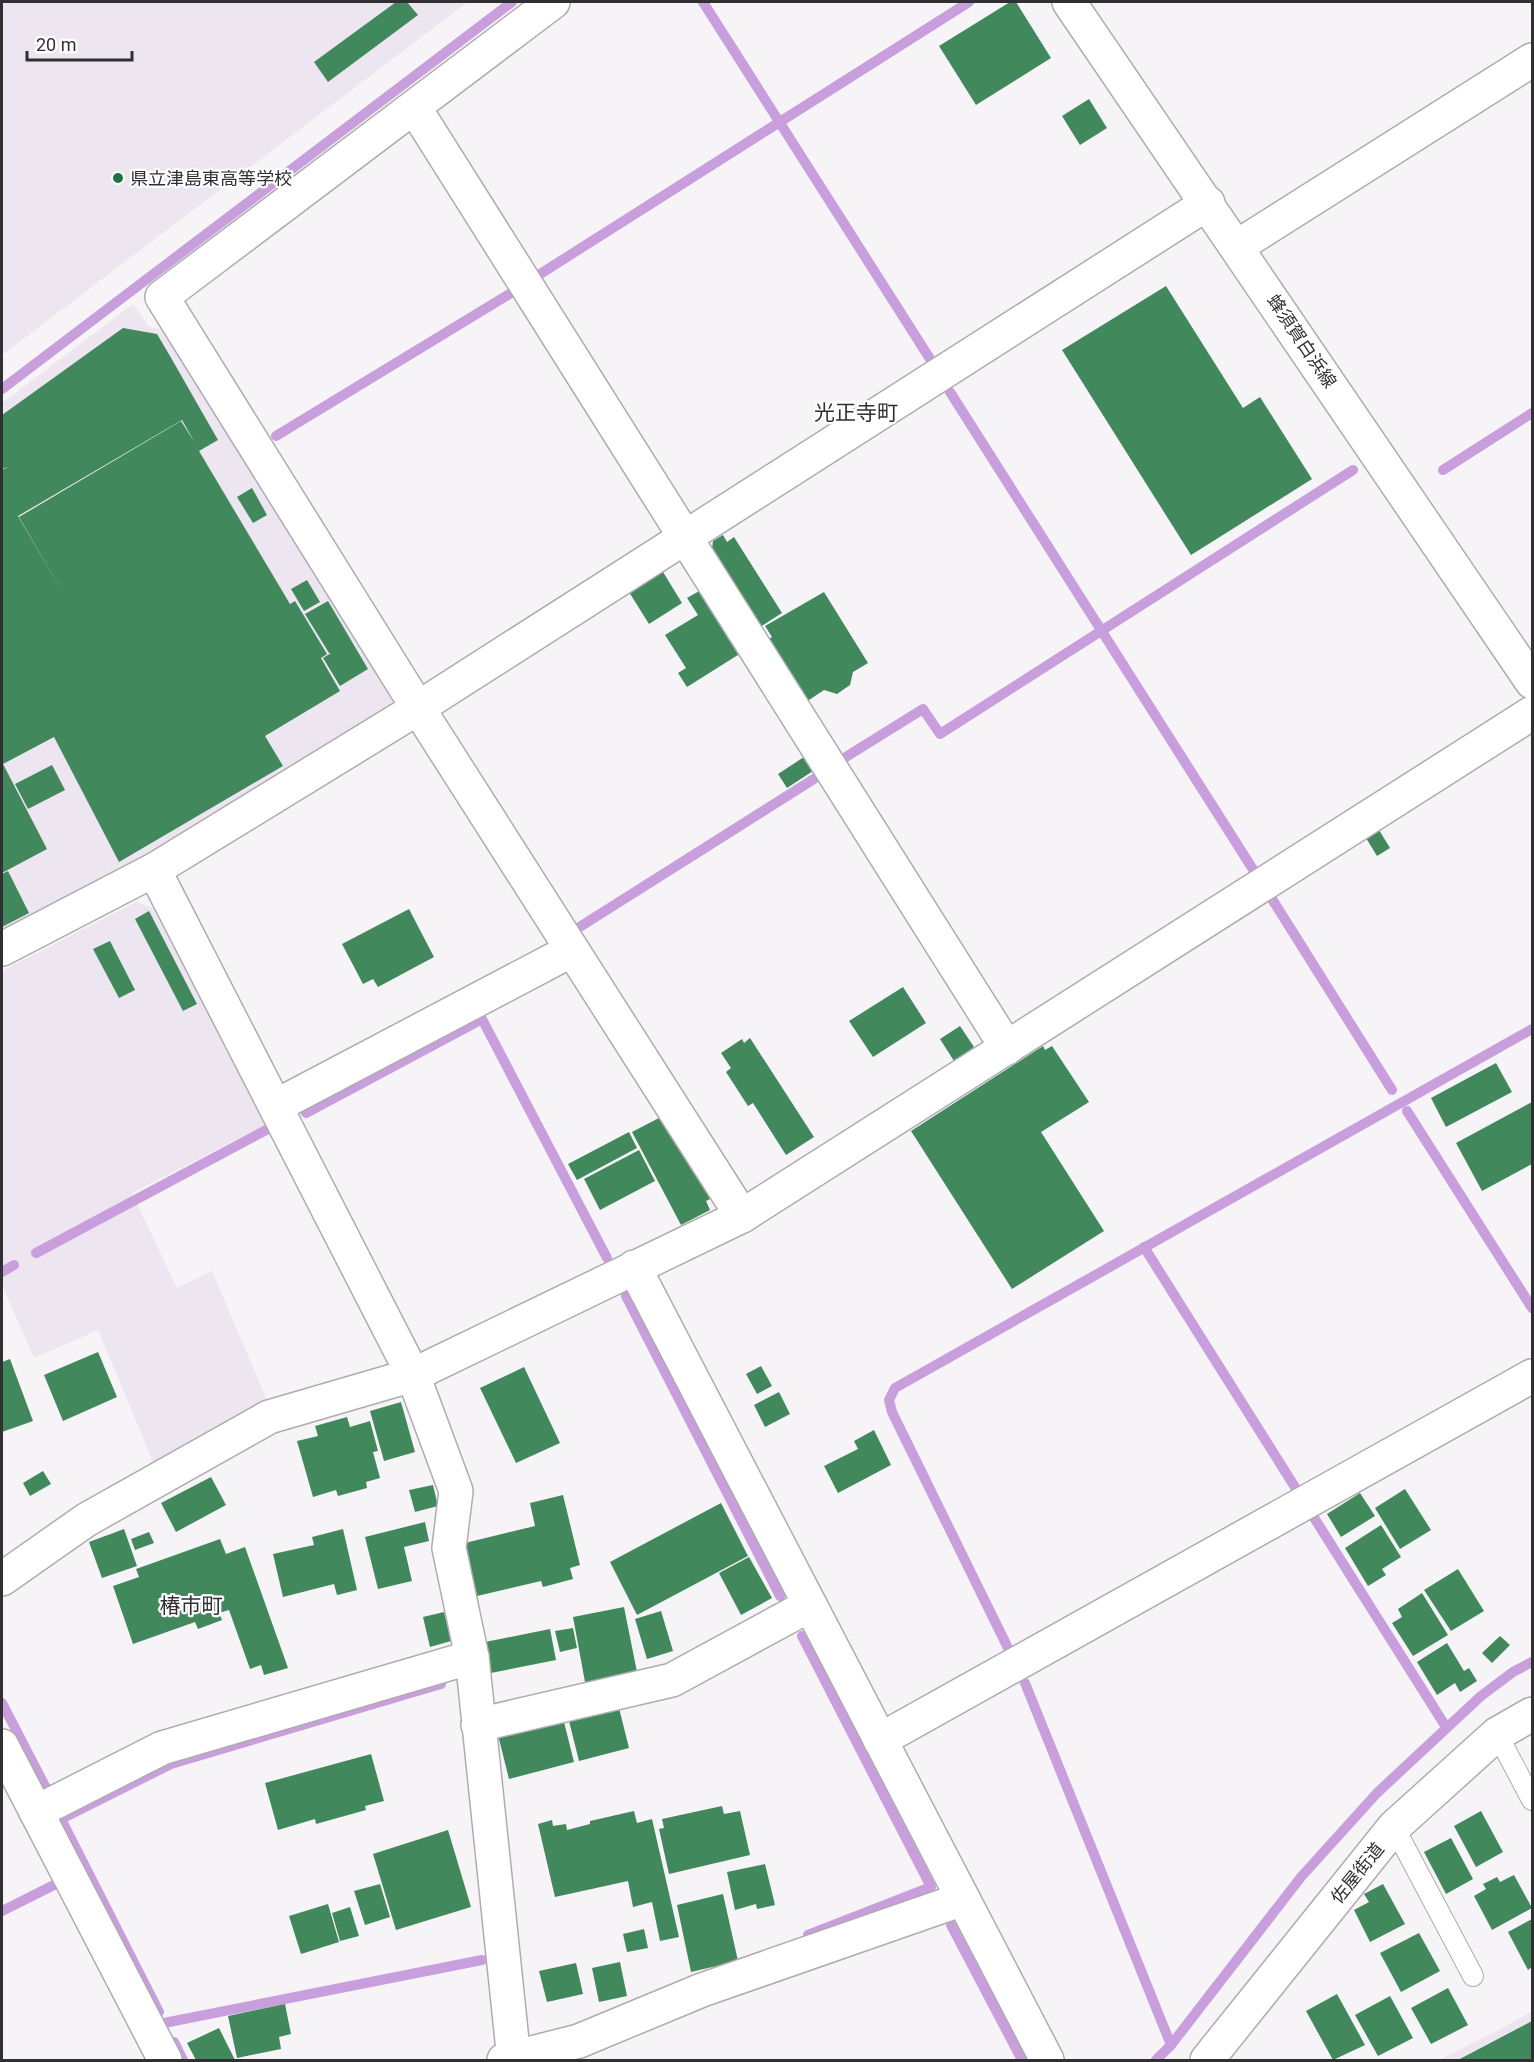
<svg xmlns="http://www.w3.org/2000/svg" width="1534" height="2062" font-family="Roboto,'Noto Sans JP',sans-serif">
	<rect width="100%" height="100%" fill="#f7f4f8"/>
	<!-- built -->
	<g fill="#ede6f1">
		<polygon points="2,2 468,2 2,355"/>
		<polygon points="133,304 149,327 164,330 396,692 390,705 147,857 2,932 2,403"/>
		<polygon points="136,902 153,908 266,1124 132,1193 177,1288 212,1271 267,1400 154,1464 98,1330 34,1358 2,1285 2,971"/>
		<polygon points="1532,2011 1532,2060 1439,2060 1502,2028"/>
	</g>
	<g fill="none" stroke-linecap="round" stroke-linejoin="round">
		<!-- stream -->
		<g stroke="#c89edc" stroke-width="10">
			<polyline points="703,2 932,362"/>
			<polyline points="537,276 969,2"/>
			<polyline points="2,389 512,2"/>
			<polyline points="950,392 1254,871"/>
			<polyline points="276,436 516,290"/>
			<polyline points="1443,470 1532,413"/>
			<polyline points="841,760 923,709 940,734 1353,470"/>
			<polyline points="1272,899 1392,1090"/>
			<polyline points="578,928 817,777"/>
			<polyline points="1407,1111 1532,1308"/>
			<polyline points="306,1113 482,1019 607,1258"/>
			<polyline points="1144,1247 1298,1492"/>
			<polyline points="36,1253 266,1130"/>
			<polyline points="2,1272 14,1265"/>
			<polyline points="626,1296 780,1596"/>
			<polyline points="1313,1516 1446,1727"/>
			<polyline points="802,1636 931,1887 808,1935"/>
			<polyline points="1008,1648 892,1412 889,1400 895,1388 1532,1029"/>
			<polyline points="1025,1683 1171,2045"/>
			<polyline points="2,1703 46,1788"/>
			<polyline points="2,1911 54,1885"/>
			<polyline points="951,1925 1022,2060"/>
			<polyline points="159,2012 61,1819 171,1764 441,1684"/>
			<polyline points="164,2023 482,1960"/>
			<polyline points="174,2042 183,2060"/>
			<polyline points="1156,2060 1171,2045 1301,1877 1377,1793 1481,1696 1513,1672 1532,1662"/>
		</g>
	</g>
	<!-- building -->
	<g fill="#41885d" fill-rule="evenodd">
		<polygon points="396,2 407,2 418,15 328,82 314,62"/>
		<polygon points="1010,2 1016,2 1051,58 976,105 939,46"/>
		<polygon points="1089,99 1107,128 1080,145 1062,116"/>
		<polygon points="1166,286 1243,408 1260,397 1312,479 1191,555 1062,350"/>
		<path d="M123,328l34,6 13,22 48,84 -19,11 91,153 5,-3 32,53 -6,4 19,33 -75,45 18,30 -164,96 -65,-125 -51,27 44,85 -45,24v-403l6,-3 -6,2v-54zM182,420l13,23 -14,-22 -162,96 49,85 -50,-86z"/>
		<polygon points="252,488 267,515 253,523 237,497"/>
		<polygon points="723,535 727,542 734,537 782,613 757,629 711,556 713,541"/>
		<polygon points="663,572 682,603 649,624 629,592"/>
		<polygon points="307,580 320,602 304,611 291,589"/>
		<polygon points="701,590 741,653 687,687 678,673 686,668 665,635 698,615 687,598"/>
		<polygon points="824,592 868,663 853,672 850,685 837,694 824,690 806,702 767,640 772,637 765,626"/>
		<polygon points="328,601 368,669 340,686 323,658 331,653 329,653 305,614"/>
		<polygon points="804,757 813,771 787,788 778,774"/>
		<polygon points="52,765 65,790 28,809 15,784"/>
		<polygon points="1379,830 1390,848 1377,856 1366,838"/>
		<polygon points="8,871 29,913 2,927 2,874"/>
		<polygon points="409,909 434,957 378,987 373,979 363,984 342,944"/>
		<polygon points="149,911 197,1004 183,1011 135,919"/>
		<polygon points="110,941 135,990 119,998 93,949"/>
		<polygon points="903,987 926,1023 873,1057 849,1021"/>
		<polygon points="960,1026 974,1047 954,1061 940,1039"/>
		<polygon points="750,1038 814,1137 786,1155 753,1103 748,1106 726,1072 731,1068 721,1053 742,1039 744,1043"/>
		<polygon points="1043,1046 1045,1050 1052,1046 1089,1102 1041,1132 1104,1231 1012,1289 911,1131"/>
		<polygon points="1496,1063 1512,1092 1446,1127 1431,1098"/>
		<polygon points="1532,1102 1532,1164 1482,1191 1456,1143"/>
		<polygon points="659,1118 712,1198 706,1201 710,1210 681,1225 632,1132"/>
		<polygon points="629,1132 637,1148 577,1180 568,1164"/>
		<polygon points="639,1150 655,1181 600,1210 584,1179"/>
		<polygon points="98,1352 117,1397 63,1421 44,1375"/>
		<polygon points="10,1359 33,1421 2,1432 2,1362"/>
		<polygon points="761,1366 772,1386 757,1394 746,1374"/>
		<polygon points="524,1367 560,1443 516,1463 480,1388"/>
		<polygon points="779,1392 790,1414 765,1427 754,1405"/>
		<polygon points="401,1402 415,1452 384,1461 370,1411"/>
		<polygon points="347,1417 350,1427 370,1421 378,1451 373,1452 380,1478 366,1482 367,1488 338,1496 336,1490 313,1497 297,1441 318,1436 315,1426"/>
		<polygon points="874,1430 891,1465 838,1493 824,1466 858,1449 854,1441"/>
		<polygon points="43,1471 51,1484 30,1496 23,1483"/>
		<polygon points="211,1477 226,1505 176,1532 161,1503"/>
		<polygon points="433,1485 438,1506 415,1512 409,1490"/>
		<polygon points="1405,1489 1431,1530 1400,1549 1375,1508"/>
		<polygon points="1360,1493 1375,1516 1341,1537 1327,1514"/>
		<polygon points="563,1495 580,1565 570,1568 573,1579 543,1587 541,1581 477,1596 465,1543 535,1526 530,1503"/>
		<polygon points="721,1503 748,1556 637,1615 610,1562"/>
		<polygon points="425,1522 429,1541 404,1547 412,1581 378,1589 365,1537"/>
		<polygon points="1381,1525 1401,1557 1382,1569 1386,1575 1368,1586 1345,1548"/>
		<polygon points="124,1529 137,1566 102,1578 89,1542"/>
		<polygon points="343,1529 357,1590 337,1595 334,1584 283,1597 273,1554 314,1545 312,1537"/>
		<polygon points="149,1532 154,1543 135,1550 131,1539"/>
		<polygon points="220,1539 226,1554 245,1547 288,1668 264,1675 261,1665 250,1669 229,1610 219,1613 222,1620 198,1629 195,1622 133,1644 113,1586 139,1577 136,1569"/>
		<polygon points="749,1557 772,1598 741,1615 719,1573"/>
		<polygon points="1458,1569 1484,1611 1451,1631 1424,1590"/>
		<polygon points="1422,1593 1448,1635 1413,1656 1392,1623 1402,1617 1398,1609"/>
		<polygon points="624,1607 637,1672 585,1682 573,1617"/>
		<polygon points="661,1611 673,1651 647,1659 635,1619"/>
		<polygon points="444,1612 451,1641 430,1647 423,1617"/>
		<polygon points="573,1628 577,1648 560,1652 555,1631"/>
		<polygon points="550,1629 556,1660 491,1673 485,1642"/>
		<polygon points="1500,1636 1510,1645 1492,1663 1482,1653"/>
		<polygon points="1447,1643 1464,1671 1469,1668 1477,1681 1460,1692 1455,1683 1437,1695 1417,1662"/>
		<polygon points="619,1708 629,1748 579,1761 569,1721"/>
		<polygon points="563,1718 574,1762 509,1779 498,1735"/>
		<polygon points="371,1754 384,1801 365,1806 366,1810 316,1824 315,1819 278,1830 265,1783"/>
		<polygon points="722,1806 724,1814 740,1811 750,1855 669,1874 659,1829 664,1828 662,1819"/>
		<polygon points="634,1811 637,1823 652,1819 679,1937 660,1941 652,1902 633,1907 628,1881 555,1897 538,1824 552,1820 553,1826 566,1824 567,1830 590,1824 590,1821"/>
		<polygon points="1481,1811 1503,1852 1476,1867 1454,1826"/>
		<polygon points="448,1830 471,1907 396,1930 373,1854"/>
		<polygon points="1451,1838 1473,1879 1446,1894 1424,1852"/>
		<polygon points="765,1864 775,1905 757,1909 756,1904 735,1910 727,1872"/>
		<polygon points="1514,1875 1532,1908 1492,1930 1474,1896 1486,1889 1483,1884 1497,1877 1500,1882"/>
		<polygon points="380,1884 390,1917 365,1925 354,1891"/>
		<polygon points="1383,1884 1405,1924 1370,1942 1354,1910 1369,1902 1364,1894"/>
		<polygon points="723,1894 738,1961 691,1972 677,1905"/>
		<polygon points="328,1904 339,1942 301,1954 289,1916"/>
		<polygon points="350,1907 359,1936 340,1941 332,1913"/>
		<polygon points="1532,1919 1532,1967 1528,1970 1508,1932"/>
		<polygon points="644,1929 648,1948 627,1952 623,1934"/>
		<polygon points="1419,1933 1440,1971 1401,1992 1380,1953"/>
		<polygon points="620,1962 627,1996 599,2002 592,1968"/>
		<polygon points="576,1963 583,1994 547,2002 539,1971"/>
		<polygon points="1448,1988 1468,2025 1431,2044 1411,2008"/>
		<polygon points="1337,1994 1365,2045 1333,2060 1306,2011"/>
		<polygon points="1390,1996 1413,2038 1378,2056 1355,2015"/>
		<polygon points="285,2004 291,2034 279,2037 281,2049 237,2058 228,2016"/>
		<polygon points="1532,2021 1532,2060 1458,2060"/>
		<polygon points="219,2028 235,2060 196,2060 187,2043"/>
	</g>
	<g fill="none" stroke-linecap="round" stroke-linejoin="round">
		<defs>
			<g id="service">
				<polyline points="1497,1734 1532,1800"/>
				<polyline points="1394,1827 1473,1976"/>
			</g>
			<g id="minor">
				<polyline points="553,2 162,297 418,708 742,1216"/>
				<polyline points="414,107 1007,1048"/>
				<polyline points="1238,246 1532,60"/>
				<polyline points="154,870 413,1375 456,1491 449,1548 472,1657 514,2060"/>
				<polyline points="2,949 154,870 418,708 1208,203"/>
				<polyline points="276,1106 572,950"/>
				<polyline points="634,1267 1047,2060"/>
				<polyline points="2,1579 86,1520 269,1417 413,1375 742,1216 1532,713"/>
				<polyline points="478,1725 672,1680 810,1605"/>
				<polyline points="880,1740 1532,1376"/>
				<polyline points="2,1746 165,2060"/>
				<polyline points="36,1812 162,1748 472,1657"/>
				<polyline points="504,2060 579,2041 702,1990 963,1899"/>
			</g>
			<polyline id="tertiary" points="1207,2060 1394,1827 1497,1734 1532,1714"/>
			<polyline id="secondary" points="1069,2 1532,682"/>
		</defs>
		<!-- service casing -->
		<use href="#service" stroke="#afacb0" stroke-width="22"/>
		<!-- minor casing -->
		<use href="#minor" stroke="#afacb0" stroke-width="36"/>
		<!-- tertiary casing -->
		<use href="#tertiary" stroke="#afacb0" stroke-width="36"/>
		<!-- secondary casing -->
		<use href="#secondary" stroke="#afacb0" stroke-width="36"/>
		<!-- service -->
		<use href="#service" stroke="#fff" stroke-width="20"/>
		<!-- minor -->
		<use href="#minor" stroke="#fff" stroke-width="33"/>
		<!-- tertiary -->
		<use href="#tertiary" stroke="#fff" stroke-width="33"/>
		<!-- secondary -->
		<use href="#secondary" stroke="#fff" stroke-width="33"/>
	</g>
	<!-- markers -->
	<circle fill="#1e7345" stroke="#fff" stroke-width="2" cx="118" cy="178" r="6"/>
	<g text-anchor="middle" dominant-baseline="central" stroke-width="4.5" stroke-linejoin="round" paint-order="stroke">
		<!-- poi labels -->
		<g font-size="18" fill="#302f31" stroke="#fff" text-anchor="start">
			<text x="130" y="178">県立津島東高等学校</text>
		</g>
		<!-- street labels -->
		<g font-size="18" fill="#302f31" stroke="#fff">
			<text transform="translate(1302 341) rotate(56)">蜂須賀白浜線</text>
			<text transform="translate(1357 1873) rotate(-51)">佐屋街道</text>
		</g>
		<!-- quarter labels -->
		<g font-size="21" fill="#302f31" stroke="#fff">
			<text x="856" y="413">光正寺町</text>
			<text x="191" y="1606">椿市町</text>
		</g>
	</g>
	<!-- border -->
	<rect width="1534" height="2062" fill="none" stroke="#302f31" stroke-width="6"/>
	<!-- scale -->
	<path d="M27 51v9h105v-9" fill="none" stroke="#302f31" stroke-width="3"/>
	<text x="36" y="51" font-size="18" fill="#302f31" stroke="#ffffff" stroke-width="4.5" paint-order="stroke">20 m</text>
</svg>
